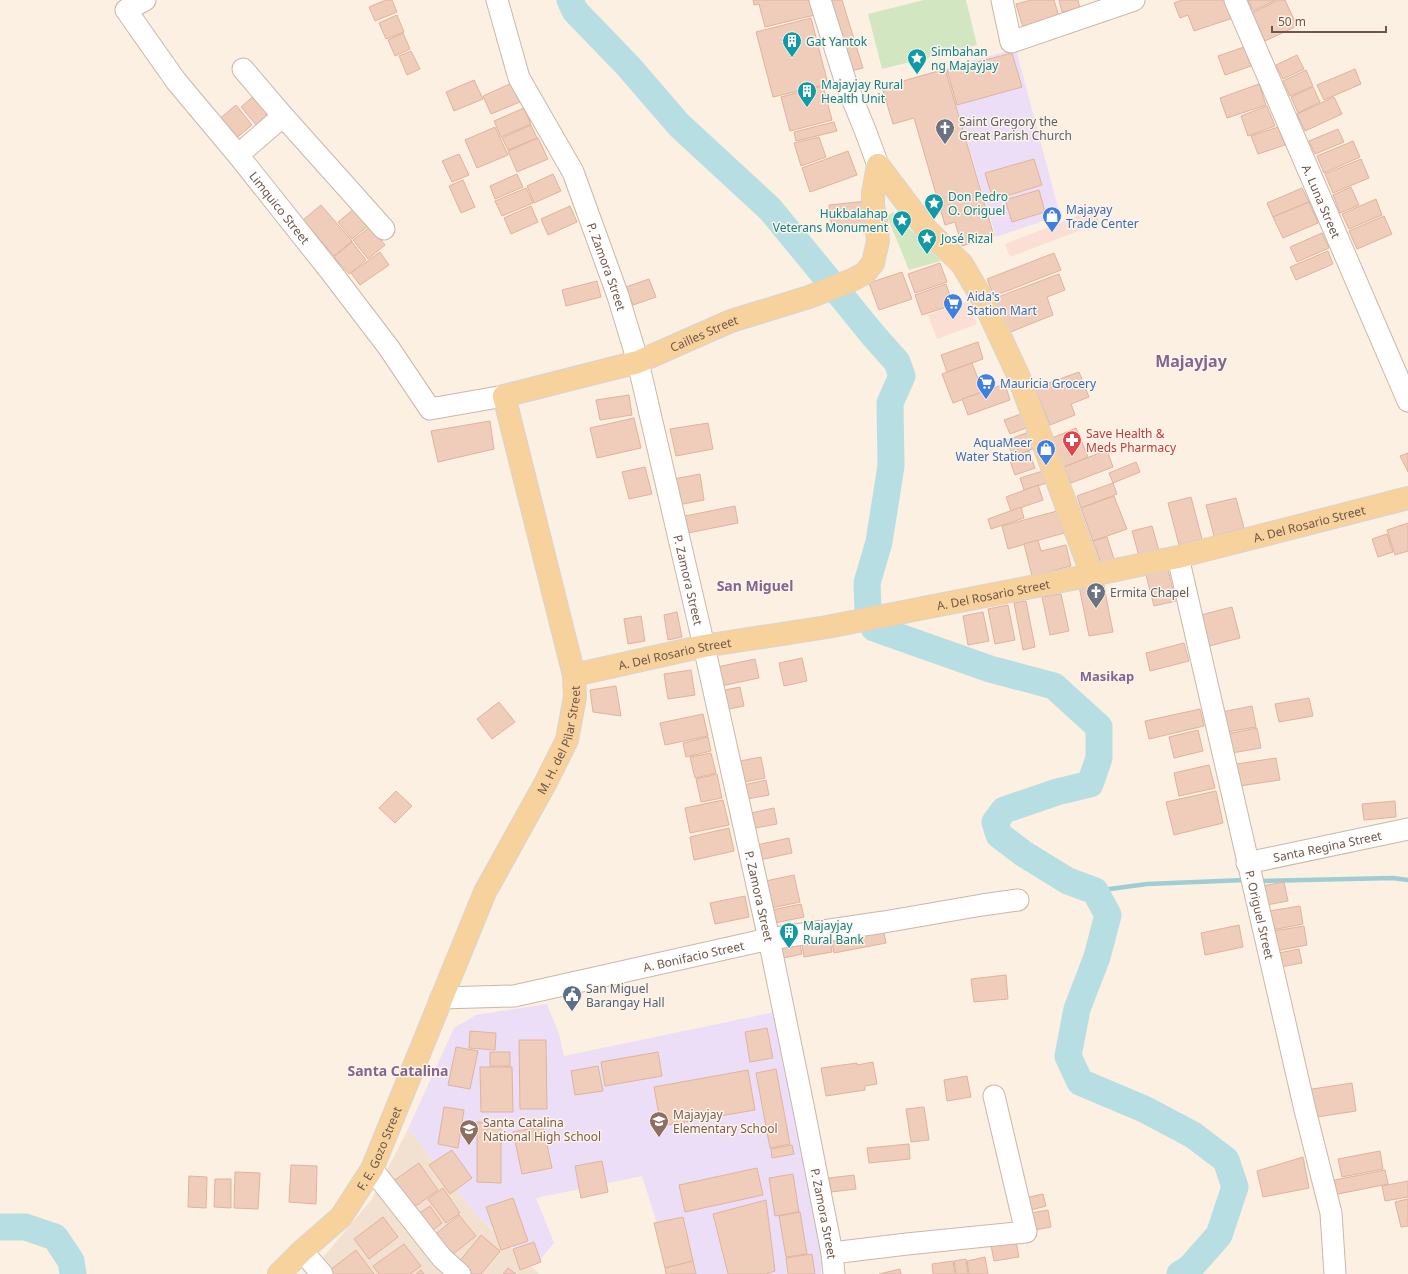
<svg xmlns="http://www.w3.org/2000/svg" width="1408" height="1274" font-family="'Noto Sans',sans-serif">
	<rect width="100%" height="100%" fill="#fbf0e1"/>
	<!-- residential -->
	<polygon fill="#f2e1d0" points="408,1129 477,1215 539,1274 309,1274 372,1199"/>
	<!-- commercial -->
	<g fill="#fbdfd5">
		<polygon points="1095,209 1100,223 1010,257 1005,244"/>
		<polygon points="968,301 977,324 937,339 928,315"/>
	</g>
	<!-- education -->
	<g fill="#eddef7">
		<polygon points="1016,49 1060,215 996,237 945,68"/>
		<polygon points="547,1004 559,1034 564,1056 780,1011 822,1247 821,1274 673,1274 642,1176 536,1198 554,1243 535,1266 477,1215 408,1129 454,1028 476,1015"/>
	</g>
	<!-- green -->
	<g fill="#d2e7c1">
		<polygon points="924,0 966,0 977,45 882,69 868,14"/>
		<polygon points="893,212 941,261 909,270 887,216"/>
	</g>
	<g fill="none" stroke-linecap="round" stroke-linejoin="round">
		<!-- stream -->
		<g stroke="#9ecdd4" stroke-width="4.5">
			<polyline points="1263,881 1393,878 1408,880"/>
			<polyline points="1095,891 1147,884 1245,880"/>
		</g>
		<!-- river -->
		<g stroke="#b7dee3" stroke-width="27">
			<polyline points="570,0 575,11 629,67 679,125 770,209 812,260 873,335 897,362 902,376 890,403 891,466 879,542 867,583 868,610 874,628 990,669 1054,686 1099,727 1099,758 1090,784 1057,792 1004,810 995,822 999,835 1024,854 1068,881 1095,891 1108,915 1097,957 1077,1009 1068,1056 1080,1082 1144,1109 1193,1135 1226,1160 1235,1187 1219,1235 1190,1268 1180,1274"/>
			<polyline points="0,1227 25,1227 55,1237 71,1261 73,1274"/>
		</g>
	</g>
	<!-- building -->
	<g fill="#efcdba" stroke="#e0b39c">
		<polygon points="386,0 392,0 397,12 375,21 369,7"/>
		<polygon points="753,0 815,0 819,14 765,27 759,4 754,5"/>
		<polygon points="830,0 842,0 863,68 851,71"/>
		<polygon points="1031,0 1054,0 1060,20 1024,31 1016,4"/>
		<polygon points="1059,0 1078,0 1080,8 1062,12"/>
		<polygon points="1182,0 1230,0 1236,17 1194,31 1188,15 1180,18 1174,3"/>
		<polygon points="1248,0 1276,0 1253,11"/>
		<polygon points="1279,0 1285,0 1297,26 1265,41 1252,13"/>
		<polygon points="397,15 404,32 386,39 379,23"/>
		<polygon points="811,18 828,84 773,97 756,32"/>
		<polygon points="403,33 410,49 395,56 388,40"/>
		<polygon points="1244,47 1251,66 1225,75 1218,56"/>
		<polygon points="411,51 420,69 407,75 399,56"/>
		<polygon points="1012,53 1022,87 957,105 947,70"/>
		<polygon points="1297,55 1304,69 1283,79 1276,65"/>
		<polygon points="945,69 994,236 962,246 955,222 945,225 914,118 893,124 882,87"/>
		<polygon points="1355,69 1361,84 1324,100 1317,85"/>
		<polygon points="1306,70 1313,86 1290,96 1283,81"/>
		<polygon points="474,80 483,99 454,111 446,92"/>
		<polygon points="512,83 520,102 491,114 483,96"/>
		<polygon points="1259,84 1266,105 1227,118 1220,98"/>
		<polygon points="823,86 832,120 790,131 781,97"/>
		<polygon points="1313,87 1320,102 1298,113 1291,97"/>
		<polygon points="257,93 273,113 257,126 241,107"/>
		<polygon points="1334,97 1342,114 1305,131 1297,114"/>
		<polygon points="236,105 252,125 234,140 218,120"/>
		<polygon points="1267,106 1275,126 1248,136 1241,116"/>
		<polygon points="524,108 531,124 501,137 494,121"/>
		<polygon points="834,122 837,131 796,141 794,132"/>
		<polygon points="531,125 537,138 508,150 502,138"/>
		<polygon points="495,127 508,155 477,168 465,140"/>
		<polygon points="1278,127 1285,145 1258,154 1251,136"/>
		<polygon points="1338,129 1344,142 1315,154 1309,141"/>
		<polygon points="819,137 826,157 801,166 794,143"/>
		<polygon points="538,138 548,159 517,172 508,151"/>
		<polygon points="1353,141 1360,157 1324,173 1317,156"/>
		<polygon points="848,151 857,175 810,192 802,168"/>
		<polygon points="459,154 469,175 452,182 442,161"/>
		<polygon points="1034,159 1042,185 993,200 985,173"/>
		<polygon points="1361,159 1369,178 1333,193 1325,174"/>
		<polygon points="517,174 523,187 495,199 490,186"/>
		<polygon points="553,174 561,191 534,203 527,186"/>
		<polygon points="463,180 475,207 461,213 449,186"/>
		<polygon points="1351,187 1359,205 1340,213 1333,195"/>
		<polygon points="526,188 533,203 502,216 495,201"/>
		<polygon points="1302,188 1309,202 1273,217 1267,203"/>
		<polygon points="1039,190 1045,212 1012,222 1005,200"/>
		<polygon points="1376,199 1382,215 1349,229 1342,214"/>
		<polygon points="867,201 870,225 832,229 829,205"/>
		<polygon points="1309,202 1318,223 1283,238 1273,217"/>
		<polygon points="321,205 352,241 334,256 303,220"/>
		<polygon points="531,206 538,222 511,234 504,218"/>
		<polygon points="570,206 577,222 548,235 541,219"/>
		<polygon points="354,209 368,226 352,239 338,222"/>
		<polygon points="1384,216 1392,234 1357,249 1349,231"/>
		<polygon points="370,227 385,245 368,259 353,240"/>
		<polygon points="1322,233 1329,248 1297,262 1290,247"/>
		<polygon points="352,242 366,260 349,274 334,257"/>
		<polygon points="1328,251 1333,264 1296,280 1290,267"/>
		<polygon points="380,252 389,265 360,285 351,273"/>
		<polygon points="1054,253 1061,270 994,296 987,279"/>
		<polygon points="940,263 947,282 915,293 908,274"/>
		<polygon points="902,272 912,299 879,310 869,283"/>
		<polygon points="1059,274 1065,290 1047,297 1053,315 1003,335 990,300"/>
		<polygon points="649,279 656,297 633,305 626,287"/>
		<polygon points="597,281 601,297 566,306 562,290"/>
		<polygon points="946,284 953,305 922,315 915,295"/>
		<polygon points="978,342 983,359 947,372 941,355"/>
		<polygon points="972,363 983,392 953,403 942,374"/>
		<polygon points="1079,372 1089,397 1071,404 1075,415 1050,425 1035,388"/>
		<polygon points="1005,384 1010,400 968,415 962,399"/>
		<polygon points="629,395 632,415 600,420 596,400"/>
		<polygon points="1021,414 1026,428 1010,434 1004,420"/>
		<polygon points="634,418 641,448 597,458 590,428"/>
		<polygon points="490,421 494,449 438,462 431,431"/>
		<polygon points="708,423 713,449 676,456 670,429"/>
		<polygon points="1076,428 1088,457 1064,467 1052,438"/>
		<polygon points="1029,432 1035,448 1013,457 1007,440"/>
		<polygon points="1107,450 1113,467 1071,483 1064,467"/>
		<polygon points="1029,451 1035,468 1015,475 1009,458"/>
		<polygon points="1408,453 1408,472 1400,456"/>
		<polygon points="1136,462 1140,472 1113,483 1109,473"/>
		<polygon points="645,467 652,494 629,499 622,472"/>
		<polygon points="1043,471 1047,483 1024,490 1020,478"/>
		<polygon points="700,474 704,500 678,505 674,479"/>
		<polygon points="1113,483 1117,494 1081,508 1077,496"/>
		<polygon points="1038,485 1043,500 1011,511 1006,497"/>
		<polygon points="1114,496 1127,529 1093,541 1081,508"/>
		<polygon points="1191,497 1202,539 1179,545 1168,503"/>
		<polygon points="1236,498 1244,528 1214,536 1206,505"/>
		<polygon points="735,506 738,523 688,533 685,516"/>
		<polygon points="1021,507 1024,518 991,529 988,519"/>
		<polygon points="1057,511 1064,533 1008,549 1002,526"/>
		<polygon points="1408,523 1408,551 1395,555 1387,530"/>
		<polygon points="1152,526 1159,551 1139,556 1132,531"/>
		<polygon points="1387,534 1393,552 1378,557 1372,539"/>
		<polygon points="1107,537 1114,559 1101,563 1093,541"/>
		<polygon points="1038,540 1041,551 1066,545 1071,566 1032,576 1024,544"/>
		<polygon points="1168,570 1176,601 1154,606 1146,575"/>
		<polygon points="1103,581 1113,632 1089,636 1079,586"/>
		<polygon points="1061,594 1069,631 1050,635 1042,597"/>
		<polygon points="1026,601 1035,647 1023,650 1014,603"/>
		<polygon points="1008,605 1015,640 995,644 988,609"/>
		<polygon points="1232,607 1240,638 1209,646 1201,615"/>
		<polygon points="677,612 682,637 668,640 664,615"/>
		<polygon points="983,612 989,641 968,645 963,616"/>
		<polygon points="641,616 645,641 628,644 624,619"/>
		<polygon points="1184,643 1189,661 1150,671 1146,653"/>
		<polygon points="802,658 807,681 784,686 779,663"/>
		<polygon points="755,659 759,678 721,686 717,667"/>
		<polygon points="691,670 695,695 668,699 664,674"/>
		<polygon points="616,686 621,716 593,712 590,690"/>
		<polygon points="740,687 744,706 724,710 720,691"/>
		<polygon points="1309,698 1313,716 1279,722 1275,704"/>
		<polygon points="499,702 515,722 492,739 477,719"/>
		<polygon points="1252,706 1256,727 1221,733 1217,713"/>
		<polygon points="1200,709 1204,726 1149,739 1145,721"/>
		<polygon points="703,714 708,736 665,745 660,723"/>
		<polygon points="1257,728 1261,748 1226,754 1222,735"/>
		<polygon points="1198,730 1203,751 1174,758 1169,737"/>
		<polygon points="708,737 711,751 686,757 683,743"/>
		<polygon points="711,753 716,773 695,778 690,757"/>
		<polygon points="761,757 765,778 739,783 735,762"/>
		<polygon points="1276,758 1280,780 1233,787 1230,765"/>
		<polygon points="1209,765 1215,788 1179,796 1174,773"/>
		<polygon points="717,774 722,798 701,802 696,779"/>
		<polygon points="766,780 769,795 742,800 739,786"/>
		<polygon points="396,791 412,806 395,823 379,808"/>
		<polygon points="1216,791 1223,823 1174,835 1166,802"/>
		<polygon points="723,800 729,825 690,833 685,808"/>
		<polygon points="1395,801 1396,817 1364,820 1362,804"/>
		<polygon points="774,808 777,824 750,829 746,814"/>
		<polygon points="729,828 734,851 694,860 690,837"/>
		<polygon points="789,838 792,853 755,861 752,846"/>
		<polygon points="794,875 800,902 767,909 761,882"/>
		<polygon points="1284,882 1288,901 1261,906 1257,887"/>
		<polygon points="745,896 749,917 715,924 710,903"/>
		<polygon points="801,904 804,917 770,924 767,911"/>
		<polygon points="1300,906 1303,924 1267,931 1263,912"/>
		<polygon points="882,924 886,943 834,953 830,933"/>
		<polygon points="1239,925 1243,947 1205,955 1201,933"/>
		<polygon points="1304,926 1307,945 1271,952 1267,932"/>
		<polygon points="829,934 832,952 804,957 801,939"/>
		<polygon points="799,939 802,954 779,959 776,944"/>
		<polygon points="1299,949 1302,963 1275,968 1273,954"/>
		<polygon points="1006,975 1008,999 974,1002 971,979"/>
		<polygon points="767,1028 773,1058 750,1062 745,1032"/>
		<polygon points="470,1031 496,1033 495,1050 469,1048"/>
		<polygon points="519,1040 546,1040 547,1109 520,1109"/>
		<polygon points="456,1047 478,1051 470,1089 448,1085"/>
		<rect x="490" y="1052" width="20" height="14"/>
		<polygon points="658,1052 662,1076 605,1086 601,1062"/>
		<polygon points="873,1062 877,1084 865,1086 865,1090 826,1096 821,1068 857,1063 857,1065"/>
		<polygon points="598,1066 603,1091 575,1095 571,1071"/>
		<polygon points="480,1067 512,1067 513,1112 481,1112"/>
		<polygon points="776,1069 790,1144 770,1148 756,1073"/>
		<polygon points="748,1070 755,1110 661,1126 654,1087"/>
		<polygon points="967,1076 971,1097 947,1101 944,1080"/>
		<polygon points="1352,1083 1356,1111 1310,1118 1306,1090"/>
		<polygon points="444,1107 464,1110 458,1148 438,1144"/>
		<polygon points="924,1107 929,1140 911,1142 906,1109"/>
		<polygon points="477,1122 501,1122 501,1183 477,1182"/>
		<polygon points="543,1126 552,1168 522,1174 513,1132"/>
		<polygon points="909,1144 910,1159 869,1163 867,1148"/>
		<polygon points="792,1145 794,1154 772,1158 771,1149"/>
		<polygon points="452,1150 472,1178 450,1194 429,1165"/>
		<polygon points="1380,1151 1383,1169 1342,1177 1338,1159"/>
		<polygon points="1303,1157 1309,1188 1263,1197 1257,1171"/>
		<polygon points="602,1161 608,1192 581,1198 575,1166"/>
		<polygon points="419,1163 438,1190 409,1211 389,1184"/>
		<polygon points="291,1165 317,1166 316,1204 289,1202"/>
		<polygon points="757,1168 763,1195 685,1212 679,1185"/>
		<polygon points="1385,1170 1388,1184 1333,1195 1330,1181"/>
		<polygon points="235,1172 260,1173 258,1209 234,1208"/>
		<polygon points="793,1174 799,1212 775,1216 769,1178"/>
		<polygon points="854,1175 856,1189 831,1192 829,1178"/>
		<polygon points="189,1176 207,1177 206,1208 188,1207"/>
		<polygon points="215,1179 231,1179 231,1208 214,1207"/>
		<polygon points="1408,1181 1408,1197 1385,1201 1382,1186"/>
		<polygon points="443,1188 460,1213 446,1223 428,1199"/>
		<polygon points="1043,1194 1046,1206 1023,1212 1020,1199"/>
		<polygon points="513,1198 528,1241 501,1250 486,1207"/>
		<polygon points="1408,1199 1408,1226 1401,1227 1395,1202"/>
		<polygon points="766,1200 775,1271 766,1274 728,1274 713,1214"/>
		<polygon points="430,1206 442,1223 425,1236 412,1218"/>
		<polygon points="1048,1210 1051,1227 1029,1231 1026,1214"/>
		<polygon points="800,1212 807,1254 786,1257 779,1216"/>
		<polygon points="459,1215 476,1236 447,1259 431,1238"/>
		<polygon points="383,1217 398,1237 369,1259 354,1239"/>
		<polygon points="683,1217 693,1261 665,1268 654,1223"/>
		<polygon points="481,1235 500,1251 481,1274 462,1274 454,1268"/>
		<polygon points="1015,1236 1019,1257 994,1261 990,1240"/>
		<polygon points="534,1242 541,1262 520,1270 513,1249"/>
		<polygon points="404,1244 421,1266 410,1274 379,1274 373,1266"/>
		<polygon points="356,1250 374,1274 333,1274 330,1270"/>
		<polygon points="812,1254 815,1274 788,1274 786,1258"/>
		<polygon points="985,1257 988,1274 969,1274 967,1261"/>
		<polygon points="966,1259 968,1274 956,1274 954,1261"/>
		<polygon points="693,1261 696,1274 666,1274 665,1268"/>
		<polygon points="953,1261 955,1274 933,1274 932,1264"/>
		<polygon points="508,1268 516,1274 503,1274"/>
		<polygon points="900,1269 901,1274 879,1274"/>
		<polygon points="421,1270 424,1274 416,1274"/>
	</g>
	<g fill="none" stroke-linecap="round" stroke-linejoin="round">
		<defs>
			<g id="minor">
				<path id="s1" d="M145,0l-19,10 50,71 62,74 93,117 58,76 41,61 74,-13"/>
				<path id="s2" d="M497,0l22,78 54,94 45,124 20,66 66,284 65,293 35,171 28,143 2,21"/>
				<polyline points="820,0 847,86 865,130 878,165"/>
				<polyline points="1002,0 1011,42 1134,0"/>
				<path id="s3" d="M1235,0l173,401"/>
				<polyline points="243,69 283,116"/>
				<polyline points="238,155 283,116 384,229"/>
				<path id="s4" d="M1178,557l127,553 26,103 4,61"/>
				<path id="s5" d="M1247,863l161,-34"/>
				<path id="s6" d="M441,998l73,-2 255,-57 115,-17 98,-17 36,-5"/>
				<polyline points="372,1169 442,1258 460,1274"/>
				<polyline points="302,1251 322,1274"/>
				<polyline points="832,1253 907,1244 1026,1232 994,1096"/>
			</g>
			<g id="major">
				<polyline points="878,165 927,230 962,264 983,300 1018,375 1092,575"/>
				<path id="s7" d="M574,675l130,-29 123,-19 265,-52 86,-18 230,-59"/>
				<path id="s8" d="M279,1274l23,-23 39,-34 31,-48 113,-277 61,-110 21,-42 8,-43 -1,-22 -70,-279 134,-34 93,-41 78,-24 41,-16 15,-8 8,-10 5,-22 -2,-22 -3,-13v-13l5,-28"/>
			</g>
		</defs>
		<!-- minor casing -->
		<use href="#minor" stroke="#cab7a9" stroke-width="23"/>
		<!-- major casing -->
		<use href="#major" stroke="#dad3d0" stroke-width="24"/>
		<!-- minor -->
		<use href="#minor" stroke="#fff" stroke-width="21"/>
		<!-- major -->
		<use href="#major" stroke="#f7d29c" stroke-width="22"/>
	</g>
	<!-- icons -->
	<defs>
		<symbol id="building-pin" viewBox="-11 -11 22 30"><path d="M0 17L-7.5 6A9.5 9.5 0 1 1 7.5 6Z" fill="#0f9aa8" stroke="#fef4e7"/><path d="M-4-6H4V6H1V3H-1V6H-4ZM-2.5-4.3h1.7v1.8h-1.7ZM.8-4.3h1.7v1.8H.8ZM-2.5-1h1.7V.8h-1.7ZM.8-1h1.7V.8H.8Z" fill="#fff"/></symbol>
		<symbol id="sight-pin" viewBox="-11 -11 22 30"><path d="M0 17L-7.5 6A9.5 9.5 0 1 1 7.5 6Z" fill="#0f9aa8" stroke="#fef4e7"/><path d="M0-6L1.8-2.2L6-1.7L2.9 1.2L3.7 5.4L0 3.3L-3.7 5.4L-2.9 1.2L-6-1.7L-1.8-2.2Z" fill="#fff"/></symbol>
		<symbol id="church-pin" viewBox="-11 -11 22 30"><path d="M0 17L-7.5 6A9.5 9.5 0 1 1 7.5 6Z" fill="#6b7280" stroke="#fef4e7"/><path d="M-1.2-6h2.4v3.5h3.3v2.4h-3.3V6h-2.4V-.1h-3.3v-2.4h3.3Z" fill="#fff"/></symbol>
		<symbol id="shop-pin" viewBox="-11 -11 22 30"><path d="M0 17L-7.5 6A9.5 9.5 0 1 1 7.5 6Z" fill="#3f7fe0" stroke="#fef4e7"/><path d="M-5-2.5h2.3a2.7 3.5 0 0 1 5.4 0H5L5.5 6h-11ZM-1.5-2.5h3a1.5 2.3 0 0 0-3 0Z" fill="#fff"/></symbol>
		<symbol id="supermarket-pin" viewBox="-11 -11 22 30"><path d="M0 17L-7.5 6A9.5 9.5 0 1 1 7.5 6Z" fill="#3f7fe0" stroke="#fef4e7"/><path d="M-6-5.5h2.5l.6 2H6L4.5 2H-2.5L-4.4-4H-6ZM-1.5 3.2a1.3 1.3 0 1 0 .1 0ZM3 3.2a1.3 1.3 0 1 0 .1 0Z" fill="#fff"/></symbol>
		<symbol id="pharmacy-pin" viewBox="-11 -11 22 30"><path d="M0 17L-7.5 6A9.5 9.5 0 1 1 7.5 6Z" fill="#e0444e" stroke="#fef4e7"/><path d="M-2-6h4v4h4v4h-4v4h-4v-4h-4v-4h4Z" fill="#fff"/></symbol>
		<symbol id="civic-pin" viewBox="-11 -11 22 30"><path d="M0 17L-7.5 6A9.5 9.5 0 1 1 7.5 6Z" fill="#5c6f8a" stroke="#fef4e7"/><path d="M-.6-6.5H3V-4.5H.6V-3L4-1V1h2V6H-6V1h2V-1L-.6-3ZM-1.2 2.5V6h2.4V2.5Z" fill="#fff"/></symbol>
		<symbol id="school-pin" viewBox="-11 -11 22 30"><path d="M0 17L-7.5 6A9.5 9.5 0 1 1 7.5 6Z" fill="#8d6e63" stroke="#fef4e7"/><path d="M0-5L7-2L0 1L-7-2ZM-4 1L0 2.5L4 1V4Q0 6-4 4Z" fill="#fff"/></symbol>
	</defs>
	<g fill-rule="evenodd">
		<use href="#building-pin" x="781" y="30" width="22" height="30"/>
		<use href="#sight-pin" x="906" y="47" width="22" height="30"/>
		<use href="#building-pin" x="796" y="80" width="22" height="30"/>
		<use href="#church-pin" x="934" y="117" width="22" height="30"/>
		<use href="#sight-pin" x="923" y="192" width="22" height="30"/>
		<use href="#shop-pin" x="1041" y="205" width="22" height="30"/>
		<use href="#sight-pin" x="891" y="209" width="22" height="30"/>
		<use href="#sight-pin" x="916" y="227" width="22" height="30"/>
		<use href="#supermarket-pin" x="942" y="292" width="22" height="30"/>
		<use href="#supermarket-pin" x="975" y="372" width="22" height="30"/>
		<use href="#pharmacy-pin" x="1061" y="429" width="22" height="30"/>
		<use href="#shop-pin" x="1035" y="438" width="22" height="30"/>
		<use href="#church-pin" x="1085" y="581" width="22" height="30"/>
		<use href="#building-pin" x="778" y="921" width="22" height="30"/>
		<use href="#civic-pin" x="561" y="984" width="22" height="30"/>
		<use href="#school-pin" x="648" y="1110" width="22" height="30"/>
		<use href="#school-pin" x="458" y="1118" width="22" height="30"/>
	</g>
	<g text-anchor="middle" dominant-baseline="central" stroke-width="3" stroke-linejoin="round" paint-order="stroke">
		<!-- culture labels -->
		<g font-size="12" fill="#0d838f" stroke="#fef4e7" text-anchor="start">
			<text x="806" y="41">Gat Yantok</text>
			<text x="931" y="51">Simbahan<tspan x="931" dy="14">ng Majayjay</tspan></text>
			<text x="821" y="84">Majayjay Rural<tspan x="821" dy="14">Health Unit</tspan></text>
			<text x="948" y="196">Don Pedro<tspan x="948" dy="14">O. Origuel</tspan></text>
			<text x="888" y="213" text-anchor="end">Hukbalahap<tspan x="888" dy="14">Veterans Monument</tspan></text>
			<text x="941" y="238">José Rizal</text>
			<text x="803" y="925">Majayjay<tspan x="803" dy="14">Rural Bank</tspan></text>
		</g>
		<!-- worship labels -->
		<g font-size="12" fill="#5b616d" stroke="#fef4e7" text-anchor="start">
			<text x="959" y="121">Saint Gregory the<tspan x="959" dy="14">Great Parish Church</tspan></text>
			<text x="1110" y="592">Ermita Chapel</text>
		</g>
		<!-- street labels -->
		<g font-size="12" fill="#70564a" stroke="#fef4e7">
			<text stroke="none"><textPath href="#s3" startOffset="219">A. Luna Street</textPath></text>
			<text stroke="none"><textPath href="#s1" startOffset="272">Limquico Street</textPath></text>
			<text stroke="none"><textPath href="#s2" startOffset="290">P. Zamora Street</textPath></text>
			<text stroke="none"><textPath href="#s8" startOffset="1177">Cailles Street</textPath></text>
			<text stroke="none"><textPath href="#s7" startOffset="751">A. Del Rosario Street</textPath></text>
			<text stroke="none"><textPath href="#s2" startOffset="614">P. Zamora Street</textPath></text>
			<text stroke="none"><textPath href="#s7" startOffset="427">A. Del Rosario Street</textPath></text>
			<text stroke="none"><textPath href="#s7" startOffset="103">A. Del Rosario Street</textPath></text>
			<text stroke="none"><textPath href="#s8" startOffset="611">M. H. del Pilar Street</textPath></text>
			<text stroke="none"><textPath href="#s5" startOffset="82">Santa Regina Street</textPath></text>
			<text stroke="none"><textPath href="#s2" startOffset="938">P. Zamora Street</textPath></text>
			<text stroke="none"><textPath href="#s4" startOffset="367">P. Origuel Street</textPath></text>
			<text stroke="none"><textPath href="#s6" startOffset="257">A. Bonifacio Street</textPath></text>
			<text stroke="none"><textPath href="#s8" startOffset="163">F. E. Gozo Street</textPath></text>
			<text stroke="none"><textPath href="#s2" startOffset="1262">P. Zamora Street</textPath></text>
		</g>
		<!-- shop labels -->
		<g font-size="12" fill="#366cbe" stroke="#fef4e7" text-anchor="start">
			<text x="1066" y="209">Majayay<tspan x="1066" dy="14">Trade Center</tspan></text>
			<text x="967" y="296">Aida's<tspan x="967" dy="14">Station Mart</tspan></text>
			<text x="1000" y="383">Mauricia Grocery</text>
			<text x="1032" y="442" text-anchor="end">AquaMeer<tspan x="1032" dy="14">Water Station</tspan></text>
		</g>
		<!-- health labels -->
		<g font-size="12" fill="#be3a42" stroke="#fef4e7" text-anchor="start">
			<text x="1086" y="433">Save Health &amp;<tspan x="1086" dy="14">Meds Pharmacy</tspan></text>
		</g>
		<!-- service labels -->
		<g font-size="12" fill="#4e5e75" stroke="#fef4e7" text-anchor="start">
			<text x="586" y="988">San Miguel<tspan x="586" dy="14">Barangay Hall</tspan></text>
		</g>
		<!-- education labels -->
		<g font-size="12" fill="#785e54" stroke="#fef4e7" text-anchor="start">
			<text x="673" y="1114">Majayjay<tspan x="673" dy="14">Elementary School</tspan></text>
			<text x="483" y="1122">Santa Catalina<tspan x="483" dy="14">National High School</tspan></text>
		</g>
		<!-- neighbourhood labels -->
		<g font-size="13" font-weight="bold" fill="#826593" stroke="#fef4e7">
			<text x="1107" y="676">Masikap</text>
		</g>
		<!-- quarter labels -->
		<g font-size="14" font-weight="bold" fill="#826593" stroke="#fef4e7">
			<text x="755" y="585">San Miguel</text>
			<text x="398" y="1070">Santa Catalina</text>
		</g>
		<!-- district labels -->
		<g font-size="16" font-weight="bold" fill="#826593" stroke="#fef4e7">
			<text x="1191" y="361">Majayjay</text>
		</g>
	</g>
	<!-- scale -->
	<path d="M1272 26v6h114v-6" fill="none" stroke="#70564a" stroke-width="2"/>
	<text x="1278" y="26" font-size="12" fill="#70564a" stroke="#fef4e7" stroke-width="3" paint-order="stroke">50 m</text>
</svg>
